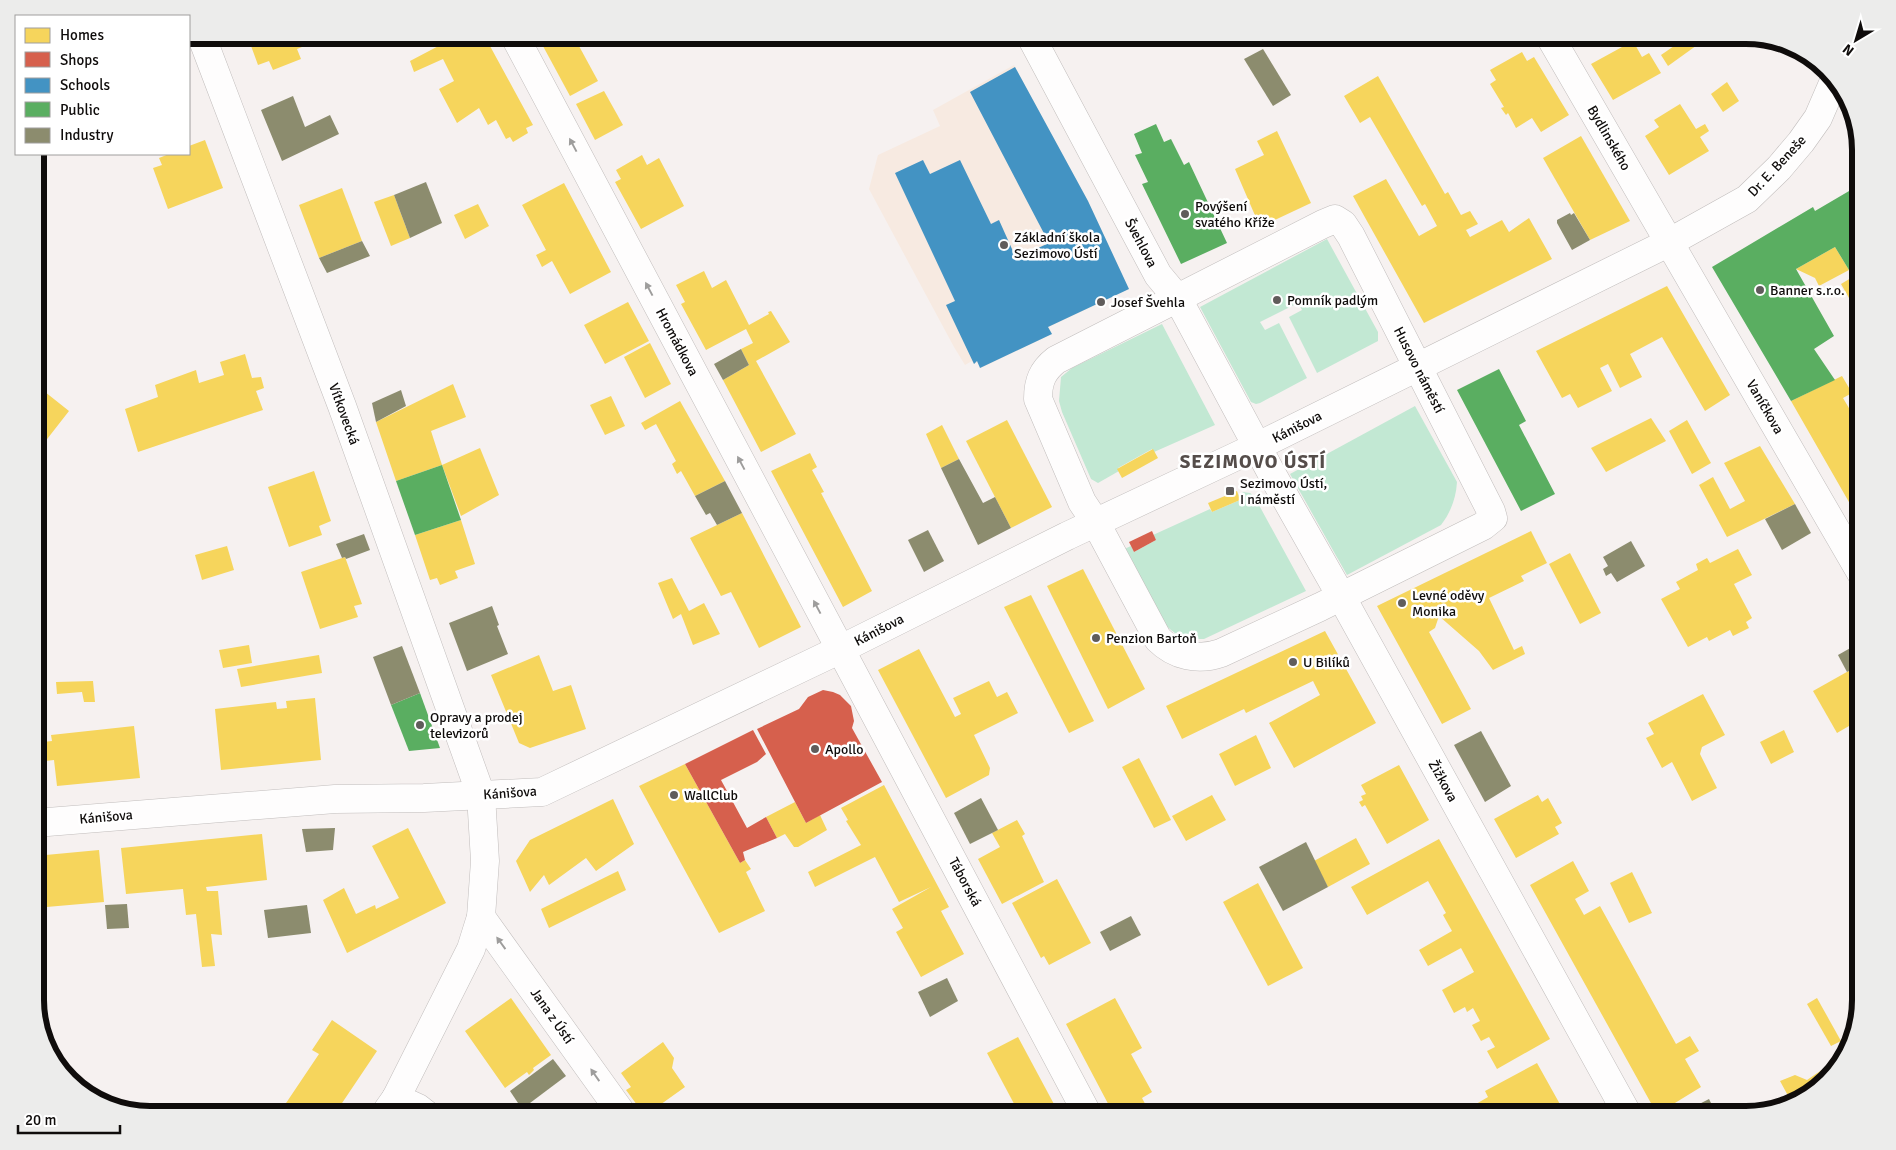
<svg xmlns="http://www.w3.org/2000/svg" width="1896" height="1150" font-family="Signika,sans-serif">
	<rect width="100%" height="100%" fill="#f6f1f0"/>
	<!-- education -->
	<polygon fill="#f7eae1" points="1014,65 1088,201 1129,289 1049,327 1052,334 981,368 977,362 974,364 972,361 965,365 954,347 869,189 878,155 940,126 933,110"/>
	<!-- green -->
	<g fill="#c2e8d3">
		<polygon points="1327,239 1378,332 1378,341 1317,373 1289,317 1302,310 1298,303 1260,322 1265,330 1279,323 1307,378 1260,403 1256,404 1251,402 1200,307"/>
		<polygon points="1162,324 1215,425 1154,452 1152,449 1118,468 1119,471 1098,483 1091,479 1062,412 1059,401 1061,377 1072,368"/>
		<path d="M1415,406l42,76c-1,16 -6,30 -16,43l-94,50 -57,-101z"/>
		<path d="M1243,492l7,1 4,3 52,95 -102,48c-12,0 -24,-1 -33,-9 -16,-13 -38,-60 -49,-80l9,-4 3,6 22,-12 -3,-5 57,-26 2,3 28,-12 -2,-5z"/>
	</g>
	<!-- homes -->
	<g fill="#f6d55c">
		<polygon points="247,35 298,35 302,47 297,49 301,59 273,70 269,61 258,65"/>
		<polygon points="445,35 484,35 533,125 526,128 528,133 513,142 510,137 506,139 496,120 488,125 479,108 457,123 439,89 454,81 443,59 414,72 410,61 448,41"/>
		<polygon points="537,35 573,35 598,81 570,96"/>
		<polygon points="919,35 945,35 925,46"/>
		<polygon points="1690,35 1694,35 1700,43 1668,66 1661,55"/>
		<polygon points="1633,41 1642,57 1649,53 1661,73 1613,100 1591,64"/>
		<polygon points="1522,52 1527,61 1534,57 1569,115 1541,132 1532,118 1516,128 1508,113 1506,115 1501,108 1504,107 1490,84 1496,80 1490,70"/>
		<polygon points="1378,76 1445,194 1448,192 1461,215 1470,211 1478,224 1466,230 1470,237 1502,220 1509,232 1529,218 1552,259 1424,323 1353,196 1386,179 1419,236 1437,226 1425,204 1422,206 1370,117 1360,123 1344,96"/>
		<polygon points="1727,82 1739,101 1723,112 1711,94"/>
		<polygon points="604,91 623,125 595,140 576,104"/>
		<polygon points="1680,104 1696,129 1705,124 1709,131 1700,137 1709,151 1669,175 1645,136 1659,127 1654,120"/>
		<polygon points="1277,131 1311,203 1260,227 1235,169 1264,155 1257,141"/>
		<polygon points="1581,136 1630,221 1590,240 1543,158"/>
		<polygon points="205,140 223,188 168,209 153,168 162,165 159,158 169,154 189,154 189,146"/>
		<polygon points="642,155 647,165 659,158 684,206 641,229 615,182 621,179 616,170"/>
		<polygon points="564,183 611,272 570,294 552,261 542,267 536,255 546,250 522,205"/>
		<polygon points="342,188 362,241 319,258 299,205"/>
		<polygon points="394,195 410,238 391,246 374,202"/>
		<polygon points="478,204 489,226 465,239 454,215"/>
		<polygon points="1835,247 1849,270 1819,286 1815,278 1796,269"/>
		<polygon points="704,271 712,288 726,280 749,325 769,314 768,312 771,311 790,342 756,361 796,434 761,452 723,380 749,365 741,349 753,343 746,329 706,350 681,304 685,302 676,285"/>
		<polygon points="1861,272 1861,319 1841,284"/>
		<polygon points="1667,286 1730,395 1705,411 1662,337 1630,354 1642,377 1620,388 1608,364 1600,368 1612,391 1578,408 1570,394 1562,398 1536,351"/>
		<polygon points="628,302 649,341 605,364 584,325"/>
		<polygon points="650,343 671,384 645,398 624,357"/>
		<polygon points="245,354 252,378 261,377 264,388 256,391 263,410 138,452 125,409 158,397 155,385 196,370 199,383 224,375 220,362"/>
		<polygon points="1842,376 1852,393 1843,398 1859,425 1856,427 1861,436 1861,523 1791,401"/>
		<polygon points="35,384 69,411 37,452 42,456 35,465"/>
		<polygon points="453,384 466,417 431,431 442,465 396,481 376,422"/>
		<polygon points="611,396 625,426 605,435 590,405"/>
		<polygon points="680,401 725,481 695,496 681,471 677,474 672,464 676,461 656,424 645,430 641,423"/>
		<polygon points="1651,418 1666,441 1606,472 1591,448"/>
		<polygon points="1007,420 1052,507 1011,528 966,441"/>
		<polygon points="1687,420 1711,463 1692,474 1669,431"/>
		<polygon points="942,425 959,459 941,468 926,434"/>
		<polygon points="1760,446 1795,504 1727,537 1699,485 1713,477 1730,509 1745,501 1724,463"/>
		<polygon points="480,448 499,495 461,516 442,465"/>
		<polygon points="1153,449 1158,458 1122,478 1117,469"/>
		<polygon points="810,453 817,467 812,470 824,492 821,493 872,591 843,607 771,471"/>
		<polygon points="314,471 331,521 319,526 322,535 289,547 268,487"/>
		<polygon points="1237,491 1240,500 1212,512 1208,503"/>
		<polygon points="742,513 801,627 759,648 731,592 721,596 690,538"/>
		<polygon points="461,520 475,564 455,571 458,578 440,585 437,578 430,580 415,535"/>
		<polygon points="1531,531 1547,563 1521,576 1524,581 1489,598 1514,650 1522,646 1525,654 1493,670 1479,651 1439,616 1435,628 1429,632 1471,709 1442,724 1377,606"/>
		<polygon points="227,546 234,570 202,580 195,555"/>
		<polygon points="1738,549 1752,575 1734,584 1752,618 1746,622 1749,628 1733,636 1730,630 1709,641 1707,637 1688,647 1661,599 1680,589 1676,582 1698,570 1696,564 1707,558 1710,563"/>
		<polygon points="1570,553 1601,613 1580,624 1549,564"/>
		<polygon points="345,557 362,604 354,606 358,617 320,629 301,572"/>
		<polygon points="1083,569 1145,689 1108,709 1047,586"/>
		<polygon points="672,578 689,611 704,603 720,634 693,645 681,614 673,619 658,583"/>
		<polygon points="1031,595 1094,721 1069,733 1004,607"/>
		<polygon points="1325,631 1376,723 1294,768 1269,723 1320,695 1313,681 1246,713 1244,709 1182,739 1166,706"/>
		<polygon points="249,645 252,663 223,668 219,650"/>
		<polygon points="919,649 955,717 961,714 953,698 989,681 997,697 1007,692 1018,713 974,735 990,768 989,775 946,798 878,670"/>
		<polygon points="319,655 322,673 241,687 237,669"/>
		<polygon points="539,655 553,691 571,685 586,729 530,748 519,743 491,675"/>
		<polygon points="1861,664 1861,719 1837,733 1813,691"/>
		<polygon points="93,681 95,702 84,702 82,692 57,694 56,682"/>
		<polygon points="1703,694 1725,735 1702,747 1700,754 1717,788 1692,801 1672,762 1662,768 1646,738 1654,734 1648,723"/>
		<polygon points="315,698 321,760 221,770 215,709 276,702 277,709 287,708 286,701"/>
		<polygon points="134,726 140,778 57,786 54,760 45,761 43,742 52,741 51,735"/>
		<polygon points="1784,730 1794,752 1771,764 1760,742"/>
		<polygon points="1256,735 1271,768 1235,786 1219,754"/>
		<polygon points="1861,745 1861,763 1859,764 1853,748"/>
		<polygon points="1139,758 1171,820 1154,828 1122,767"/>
		<polygon points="685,764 740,863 745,860 751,869 746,872 765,911 719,933 639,786"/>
		<polygon points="1399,765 1429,820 1387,844 1365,805 1362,807 1359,802 1363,800 1361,796 1366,794 1361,785"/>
		<polygon points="884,785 949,907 941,911 964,954 921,977 896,932 903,928 892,909 931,887 899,902 875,857 815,887 808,872 861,845 846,821 848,820 841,808"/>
		<polygon points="1212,795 1226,820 1186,841 1172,816"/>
		<polygon points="1538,795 1542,802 1548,798 1562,823 1555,827 1559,834 1516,858 1494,819"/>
		<polygon points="613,799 634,844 596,871 586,858 549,885 544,875 530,892 516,861 530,840"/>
		<polygon points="795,802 806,823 820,815 827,830 798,847 794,847 785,834 777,838 766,817"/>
		<polygon points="1017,820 1025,834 1022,836 1044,882 1002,904 978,859 1000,847 992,833"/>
		<polygon points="408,828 446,903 347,953 323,900 344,888 356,914 375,905 376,909 399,898 372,846"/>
		<polygon points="262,834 267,880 206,887 207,891 218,891 222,935 211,934 215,966 202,967 196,914 186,915 183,889 126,894 121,848"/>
		<polygon points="1356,838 1370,864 1328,887 1314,861"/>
		<polygon points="1439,839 1550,1039 1497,1069 1487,1051 1495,1047 1489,1037 1481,1041 1472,1025 1480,1021 1473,1008 1467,1012 1465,1007 1454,1013 1442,990 1474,972 1461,948 1428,966 1419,950 1452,931 1443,915 1446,913 1428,881 1367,915 1351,887"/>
		<polygon points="99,850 104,902 35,908 35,856"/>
		<polygon points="1573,861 1589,891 1575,899 1584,915 1600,906 1676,1044 1690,1036 1699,1051 1685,1059 1701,1087 1657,1114 1530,885"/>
		<polygon points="618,871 626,890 549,928 541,909"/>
		<polygon points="1632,872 1652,913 1629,923 1610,883"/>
		<polygon points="1057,879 1091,943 1049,965 1044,956 1041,958 1012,903"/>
		<polygon points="1258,883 1303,968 1268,986 1223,902"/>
		<polygon points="511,998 551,1055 533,1068 534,1070 529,1075 527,1072 505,1088 465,1031"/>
		<polygon points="1115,998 1142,1048 1131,1054 1152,1092 1142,1098 1151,1115 1114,1115 1066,1024"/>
		<polygon points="1817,998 1841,1041 1831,1046 1807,1004"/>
		<polygon points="332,1020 377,1051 334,1115 278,1115 319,1054 312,1050"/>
		<polygon points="1018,1037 1055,1106 1037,1115 1020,1115 987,1053"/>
		<polygon points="663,1042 674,1058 672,1068 685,1087 650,1112 645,1105 640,1109 626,1090 631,1087 621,1073"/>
		<polygon points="1838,1059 1840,1063 1803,1100 1792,1103 1780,1081 1795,1075 1807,1080"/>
		<polygon points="1537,1063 1566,1115 1482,1115 1476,1104 1488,1097 1485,1091"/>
	</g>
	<!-- shops -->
	<g fill="#d6604d">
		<polygon points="1152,531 1156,540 1134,552 1129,542"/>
		<polygon points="823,690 833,692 840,695 851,706 854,721 852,728 882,782 806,823 757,729 799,709 808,697"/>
		<polygon points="753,730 766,754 757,762 721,780 747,828 766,817 777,838 743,852 745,860 740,863 685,764"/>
	</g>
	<!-- schools -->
	<polygon fill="#4393c3" points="1015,67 1088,201 1129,289 1048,327 1052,334 980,368 977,361 974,364 946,305 955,301 895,173 923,160 930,174 960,160 991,224 999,220 1016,258 1049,243 970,92"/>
	<!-- public -->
	<g fill="#5aae61">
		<polygon points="1156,124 1164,142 1171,139 1184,165 1189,162 1227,243 1181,264 1142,184 1148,182 1135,155 1142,153 1134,134"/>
		<polygon points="1861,184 1861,263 1849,270 1835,247 1796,269 1834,336 1814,349 1835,380 1791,401 1712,267 1813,207 1815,211"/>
		<polygon points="1499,369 1526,421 1519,425 1555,494 1521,511 1457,390"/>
		<polygon points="442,465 461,520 415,535 396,481"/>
		<polygon points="420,693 440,748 409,751 391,705"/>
	</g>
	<!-- industry -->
	<g fill="#8c8c6e">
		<polygon points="1263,49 1291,95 1273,106 1244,59"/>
		<polygon points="293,96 305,127 330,115 339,134 282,161 261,110"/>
		<polygon points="426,182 442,223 410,238 394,195"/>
		<polygon points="1570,213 1571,215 1574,213 1590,240 1572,250 1557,223 1557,220"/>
		<polygon points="362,241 370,256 327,273 319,258"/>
		<polygon points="741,349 749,365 723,380 714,364"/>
		<polygon points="401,390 406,406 376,422 372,403"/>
		<polygon points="959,459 983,503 995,497 1011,528 978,545 941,468"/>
		<polygon points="725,481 742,513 717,525 710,513 706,515 695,496"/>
		<polygon points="1795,504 1811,533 1782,550 1765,519"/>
		<polygon points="928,530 944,561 924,572 908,540"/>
		<polygon points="364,534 370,550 346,559 345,557 342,558 336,544"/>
		<polygon points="1631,541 1645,566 1617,582 1611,573 1606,576 1603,569 1608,566 1603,557"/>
		<polygon points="492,606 499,625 497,626 508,654 467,671 449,623"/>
		<polygon points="1861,642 1861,664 1847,672 1838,655"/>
		<polygon points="402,646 420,693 391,705 373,657"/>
		<polygon points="1481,731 1511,786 1485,802 1454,745"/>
		<polygon points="981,798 998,830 970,844 954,813"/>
		<polygon points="335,828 333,850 306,852 302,829"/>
		<polygon points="1306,842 1328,887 1283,911 1259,867"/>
		<polygon points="127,904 129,928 107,929 105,905"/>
		<polygon points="307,905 311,933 268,938 264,910"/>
		<polygon points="1131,916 1141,935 1110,951 1100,932"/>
		<polygon points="947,978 958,1001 930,1017 918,992"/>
		<polygon points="553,1059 566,1076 522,1109 510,1091"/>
		<polygon points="1709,1099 1717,1115 1678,1115"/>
		<polygon points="1055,1106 1060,1115 1037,1115"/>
	</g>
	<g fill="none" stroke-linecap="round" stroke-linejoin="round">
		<defs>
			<g id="minor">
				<polyline points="201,35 342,406 481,795 485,861 481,917 471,949 396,1098 384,1115"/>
				<polyline points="514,35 1088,1115"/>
				<polyline points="1030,35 1158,275 1178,299 1273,476 1341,596 1628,1115"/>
				<polyline points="1549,35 1861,573"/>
				<path d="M1335,219l8,5 8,12 140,275 2,7 -10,8 -163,81 -99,46c-23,8 -46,3 -63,-14l-62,-116 -14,-21 -44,-103c0,-17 4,-28 18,-39l267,-136z"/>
				<polyline points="481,917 623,1115"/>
				<polyline points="396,1098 418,1108 427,1115"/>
			</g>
			<polyline id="tertiary" points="35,823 335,799 424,798 542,792 841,649 1067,536 1258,446 1670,242 1747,199 1779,168 1801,142 1818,118 1834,81"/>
		</defs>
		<!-- minor casing -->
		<use href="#minor" stroke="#c1bdbc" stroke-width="29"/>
		<!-- tertiary casing -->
		<use href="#tertiary" stroke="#c1bdbc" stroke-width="29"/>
		<!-- minor -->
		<use href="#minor" stroke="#fefdfd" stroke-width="28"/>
		<!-- tertiary -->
		<use href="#tertiary" stroke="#fefdfd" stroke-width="28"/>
	</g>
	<!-- one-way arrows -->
	<defs><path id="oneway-solid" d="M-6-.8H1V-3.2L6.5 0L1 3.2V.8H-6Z" transform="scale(1.25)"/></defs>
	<g fill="#9e9d9c">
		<use href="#oneway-solid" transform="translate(573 145) rotate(-118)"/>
		<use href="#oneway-solid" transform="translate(649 289) rotate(-118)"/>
		<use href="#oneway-solid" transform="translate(741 463) rotate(-118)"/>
		<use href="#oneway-solid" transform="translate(817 607) rotate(-118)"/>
		<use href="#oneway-solid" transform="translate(501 943) rotate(-126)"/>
		<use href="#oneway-solid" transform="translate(595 1075) rotate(-125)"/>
	</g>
	<!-- markers -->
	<g fill="#605c5b" stroke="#fff" stroke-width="2">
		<circle cx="1185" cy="214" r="5"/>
		<circle cx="1004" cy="245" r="5"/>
		<circle cx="1760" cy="290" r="5"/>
		<circle cx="1277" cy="300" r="5"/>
		<circle cx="1101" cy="302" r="5"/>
		<rect x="1225" y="486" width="10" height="10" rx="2.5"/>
		<circle cx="1402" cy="603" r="5"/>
		<circle cx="1096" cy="638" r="5"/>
		<circle cx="1293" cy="662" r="5"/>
		<circle cx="420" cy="725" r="5"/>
		<circle cx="815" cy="749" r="5"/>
		<circle cx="674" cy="795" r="5"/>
	</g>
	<g text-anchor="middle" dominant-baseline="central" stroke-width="5" stroke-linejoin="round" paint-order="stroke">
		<!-- street labels -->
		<g font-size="14" fill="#0f0c0b" stroke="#fff">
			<text transform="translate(1609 138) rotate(60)">Bydlinského</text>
			<text transform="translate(1777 166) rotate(-47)">Dr. E. Beneše</text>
			<text transform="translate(1141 243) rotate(62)">Švehlova</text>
			<text transform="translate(677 342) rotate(62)">Hromádkova</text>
			<text transform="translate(1419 370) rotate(63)">Husovo náměstí</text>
			<text transform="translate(1765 407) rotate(60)">Vaníčkova</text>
			<text transform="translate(344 414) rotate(70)">Vítkovecká</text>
			<text transform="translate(1297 427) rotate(-27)">Kánišova</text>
			<text transform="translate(879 630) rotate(-27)">Kánišova</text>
			<text transform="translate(1443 781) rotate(61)">Žižkova</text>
			<text transform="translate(510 793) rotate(-4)">Kánišova</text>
			<text transform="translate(106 817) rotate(-5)">Kánišova</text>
			<text transform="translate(965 882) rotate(62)">Táborská</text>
			<text transform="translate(552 1016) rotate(55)">Jana z Ústí</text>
		</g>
		<!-- poi labels -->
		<g font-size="14" fill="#0f0c0b" stroke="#fff" text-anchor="start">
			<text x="1195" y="206">Povýšení<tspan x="1195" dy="16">svatého Kříže</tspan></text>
			<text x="1014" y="237">Základní škola<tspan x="1014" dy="16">Sezimovo Ústí</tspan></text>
			<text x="1770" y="290">Banner s.r.o.</text>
			<text x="1287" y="300">Pomník padlým</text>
			<text x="1111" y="302">Josef Švehla</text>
			<text x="1240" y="483">Sezimovo Ústí,<tspan x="1240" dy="16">I náměstí</tspan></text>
			<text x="1412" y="595">Levné oděvy<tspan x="1412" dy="16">Monika</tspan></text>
			<text x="1106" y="638">Penzion Bartoň</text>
			<text x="1303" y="662">U Bilíků</text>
			<text x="430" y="717">Opravy a prodej<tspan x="430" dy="16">televizorů</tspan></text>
			<text x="825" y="749">Apollo</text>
			<text x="684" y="795">WallClub</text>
		</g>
		<!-- district labels -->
		<g font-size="19" font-weight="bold" letter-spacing="1" fill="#554d4a" stroke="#fff">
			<text x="1253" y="462">SEZIMOVO ÚSTÍ</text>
		</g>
	</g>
	<!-- crop -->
	<path d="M0 0H1896V1150H0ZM150 44H1746A106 106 0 0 1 1852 150V1000A106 106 0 0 1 1746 1106H150A106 106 0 0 1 44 1000V150A106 106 0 0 1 150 44Z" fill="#ececeb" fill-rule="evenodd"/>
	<path fill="none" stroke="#0f0c0b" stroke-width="6" d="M150 44H1746A106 106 0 0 1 1852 150V1000A106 106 0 0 1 1746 1106H150A106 106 0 0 1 44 1000V150A106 106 0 0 1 150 44Z"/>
	<!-- legend -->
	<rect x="15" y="15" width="175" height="140" fill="#ffffff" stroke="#9f9e9d"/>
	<rect x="25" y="28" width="25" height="15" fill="#f6d55c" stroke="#9f9e9d"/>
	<text x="60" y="40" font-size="15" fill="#0f0c0b">Homes</text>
	<rect x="25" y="52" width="25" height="15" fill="#d6604d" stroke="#9f9e9d"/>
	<text x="60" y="65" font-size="15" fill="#0f0c0b">Shops</text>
	<rect x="25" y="78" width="25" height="15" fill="#4393c3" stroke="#9f9e9d"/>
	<text x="60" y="90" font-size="15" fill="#0f0c0b">Schools</text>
	<rect x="25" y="102" width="25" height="15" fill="#5aae61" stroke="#9f9e9d"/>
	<text x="60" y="115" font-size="15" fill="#0f0c0b">Public</text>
	<rect x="25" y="128" width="25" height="15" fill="#8c8c6e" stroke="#9f9e9d"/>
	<text x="60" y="140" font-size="15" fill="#0f0c0b">Industry</text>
	<!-- north arrow -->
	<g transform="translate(1856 40) rotate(218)" stroke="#ffffff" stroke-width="4" paint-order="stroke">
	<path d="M0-4L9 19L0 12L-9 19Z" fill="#0f0c0b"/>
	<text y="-8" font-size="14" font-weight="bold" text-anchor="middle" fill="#0f0c0b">N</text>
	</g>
	<!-- scale -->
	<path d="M18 1125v8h102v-8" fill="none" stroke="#0f0c0b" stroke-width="2.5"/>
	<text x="25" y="1125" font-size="15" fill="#0f0c0b" stroke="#ffffff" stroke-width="4" paint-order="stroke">20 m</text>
</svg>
